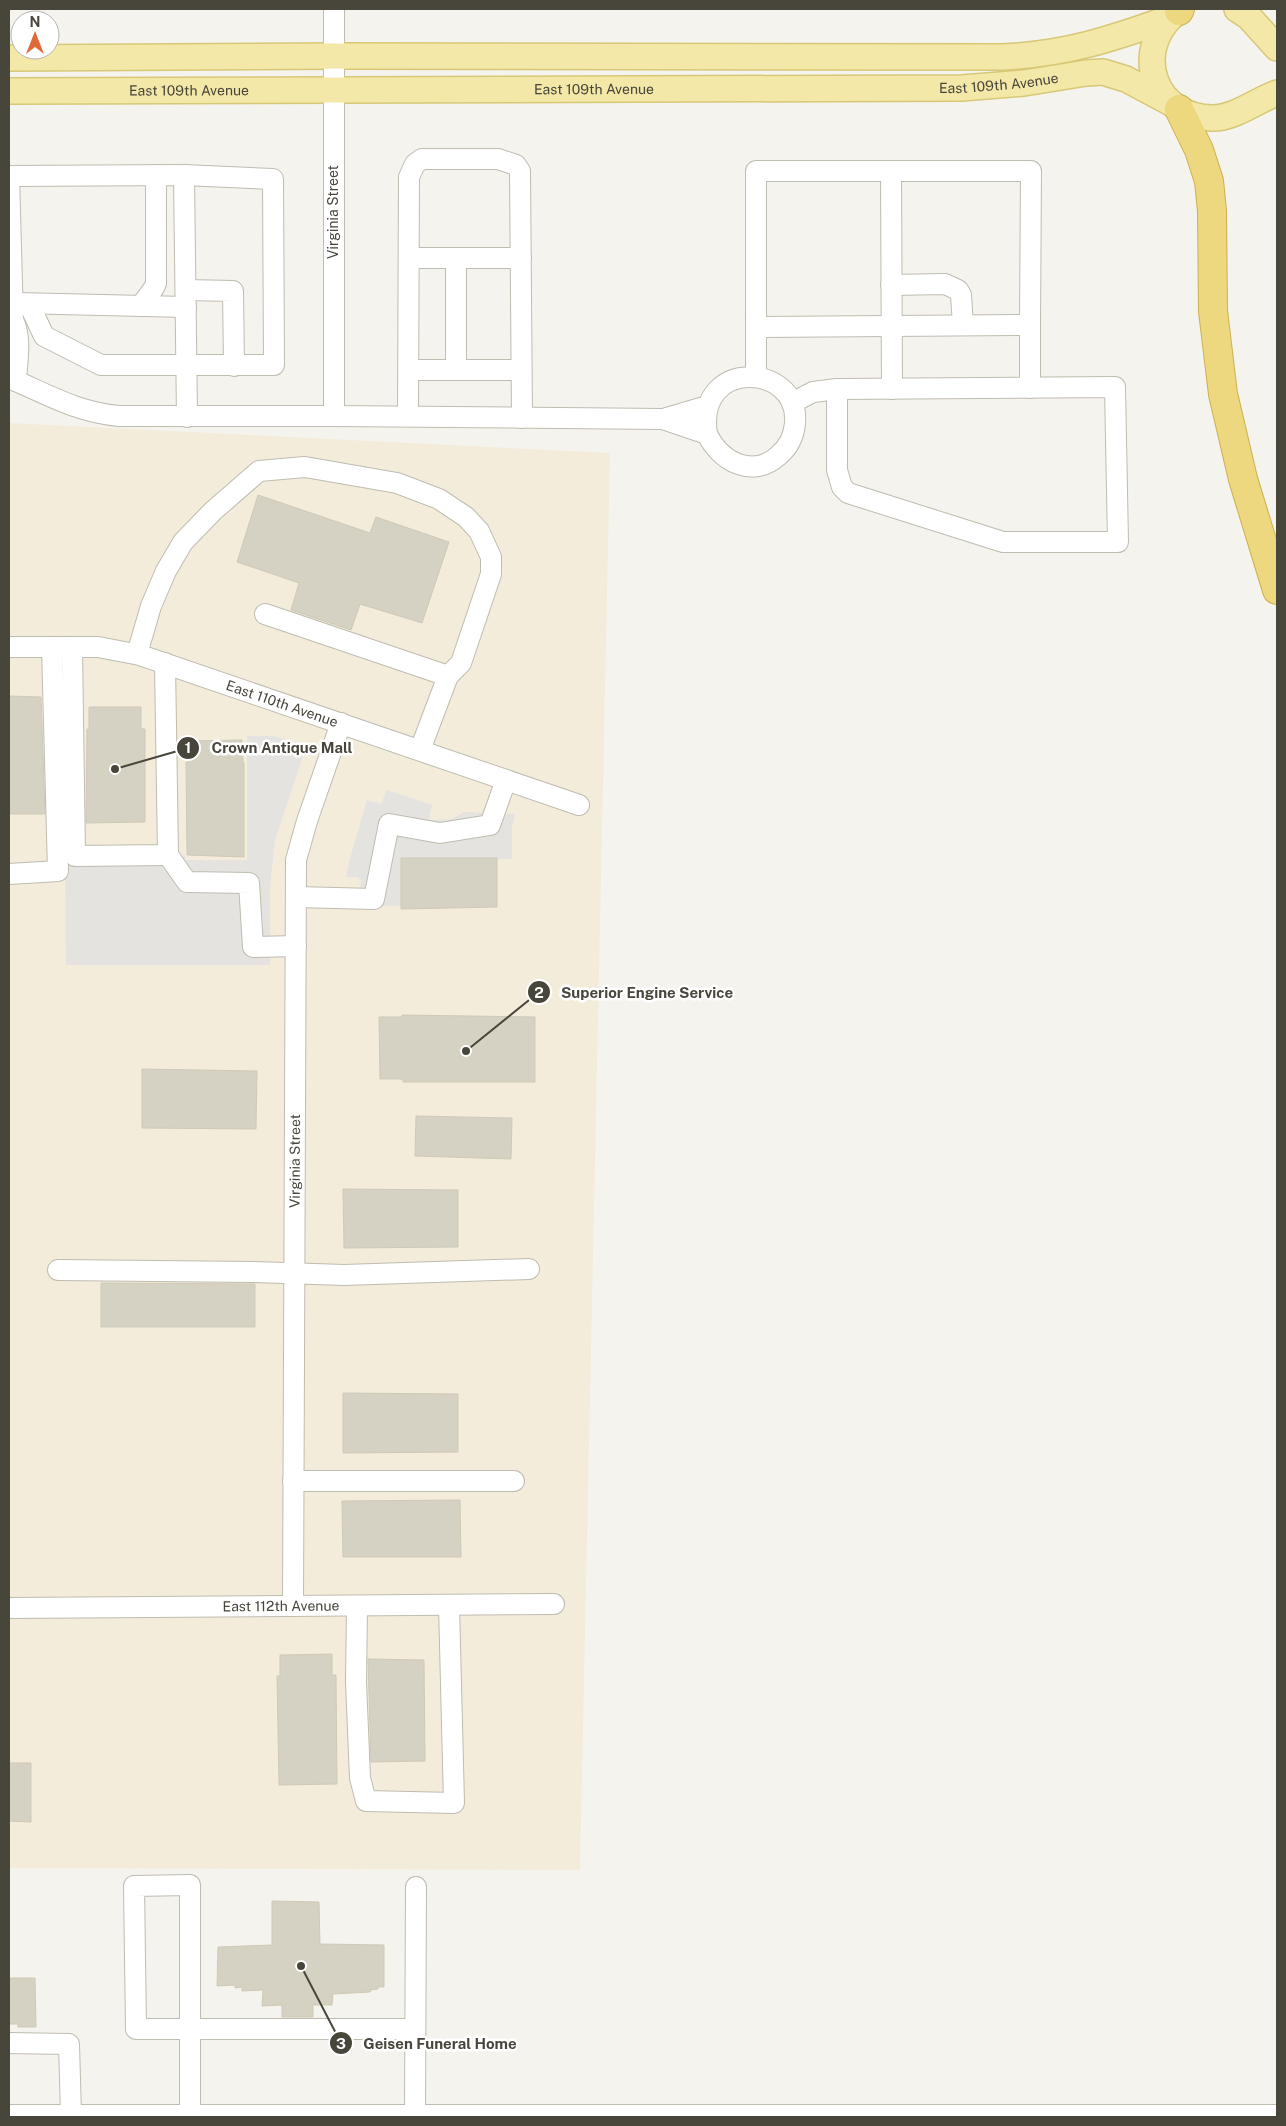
<svg xmlns="http://www.w3.org/2000/svg" width="1286" height="2126" font-family="'Public Sans',sans-serif">
	<rect width="100%" height="100%" fill="#f5f3ed"/>
	<!-- commercial -->
	<polygon fill="#f3ecdb" points="9,423 610,453 580,1870 9,1868"/>
	<!-- parking -->
	<g fill="#e4e3e0">
		<polygon points="247,736 274,736 306,747 275,840 270,887 270,965 66,965 65,854 185,855 185,860 247,860"/>
		<polygon points="387,790 432,805 429,819 432,820 453,819 464,812 515,814 512,827 512,859 401,858 401,906 358,906 361,880 357,877 346,877 350,858 367,800 381,804"/>
	</g>
	<!-- building -->
	<g fill="#d5d1c3" stroke="#cfc9b7">
		<polygon points="258,495 370,533 376,517 449,542 422,623 360,604 351,630 291,610 299,583 237,562"/>
		<polygon points="9,696 41,697 45,814 9,814"/>
		<polygon points="89,707 141,707 141,729 145,729 145,822 86,823 87,729 89,729"/>
		<polygon points="242,740 243,762 244,763 244,857 187,855 186,762 189,762 189,741"/>
		<polygon points="401,858 497,858 497,907 401,909"/>
		<polygon points="402,1015 535,1017 535,1082 403,1082 403,1079 380,1079 379,1017 402,1017"/>
		<polygon points="142,1069 257,1071 256,1129 142,1128"/>
		<polygon points="416,1116 512,1118 511,1159 415,1156"/>
		<polygon points="343,1189 458,1190 458,1247 344,1248"/>
		<polygon points="101,1283 255,1284 255,1327 101,1327"/>
		<polygon points="343,1393 458,1394 458,1452 343,1453"/>
		<polygon points="460,1500 461,1557 343,1557 342,1501"/>
		<polygon points="332,1654 332,1675 336,1675 337,1784 279,1785 277,1676 280,1676 280,1655"/>
		<polygon points="368,1659 424,1660 425,1761 371,1762"/>
		<polygon points="9,1763 31,1763 31,1822 9,1821"/>
		<polygon points="272,1901 319,1902 320,1944 384,1945 384,1987 378,1987 378,1989 371,1990 370,1992 333,1994 332,2005 313,2005 313,2017 282,2017 282,2005 262,2006 263,1990 242,1991 242,1987 235,1988 235,1985 217,1986 218,1947 272,1945"/>
		<polygon points="9,1978 35,1978 36,2027 18,2027 18,2024 9,2024"/>
	</g>
	<g fill="none" stroke-linecap="round" stroke-linejoin="round">
		<defs>
			<g id="minor">
				<polyline points="334,9 334,416"/>
				<polyline points="891,171 892,389"/>
				<polyline points="9,176 184,175 187,417"/>
				<path d="M9,176l4,144c9,18 4,42 3,61"/>
				<polyline points="409,258 521,258"/>
				<polyline points="456,258 456,370"/>
				<polyline points="891,285 945,284 958,290 961,295 963,325"/>
				<polyline points="186,290 233,291 234,366"/>
				<polyline points="17,303 186,307"/>
				<polyline points="29,304 44,336 101,365 274,365 273,179 184,175"/>
				<path d="M142,306c3,-9 11,-13 14,-23v-108"/>
				<polyline points="1030,325 1030,388"/>
				<polyline points="756,327 1030,325 1031,171 756,171 756,376"/>
				<polyline points="409,370 521,370"/>
				<path d="M9,378c38,16 67,34 110,38h215l329,3"/>
				<polyline points="792,403 813,392 837,389 1115,387 1118,542 1003,542 848,493 842,487 837,470 837,389"/>
				<polyline points="408,416 409,177 415,164 422,159 498,159 516,165 520,171 522,418"/>
				<path d="M707,434c-12,-77 93,-71 88,-11 -1,13 -6,24 -17,33 -26,23 -58,5 -71,-22l-44,-15 44,-13"/>
				<polyline points="265,614 448,676 420,750"/>
				<path id="s1" d="M9,647h89l42,8 439,150"/>
				<polyline points="72,647 75,856 168,855 165,663"/>
				<polyline points="137,654 151,606 166,571 183,542 213,511 259,471 305,467 397,483 439,499 466,517 479,531 491,557 491,574 461,663 448,676"/>
				<polyline points="168,855 187,882 249,883 253,947 296,946"/>
				<polyline points="9,874 58,871 52,647"/>
				<polyline points="296,897 374,899 389,824 440,833 490,825 506,780"/>
				<polyline points="58,1270 253,1272 344,1275 529,1269"/>
				<polyline points="293,1481 514,1481"/>
				<path id="s2" d="M293,1606l3,-746 11,-39 34,-98"/>
				<polyline points="357,1606 356,1682 360,1778 366,1801 454,1803 449,1605"/>
				<path id="s3" d="M9,1608l545,-4"/>
				<polyline points="9,2043 69,2044 71,2115"/>
				<polyline points="9,2115 1277,2115"/>
				<polyline points="190,2115 190,1885 134,1886 136,2029 415,2029"/>
				<polyline points="415,2115 416,1887"/>
			</g>
			<g id="major">
				<polyline points="1237,9 1249,17 1277,48"/>
				<path d="M1174,14c-43,39 -19,104 39,104 22,0 44,-18 64,-25"/>
				<path d="M9,58l324,-2 670,1c63,-3 109,-18 167,-39"/>
				<path id="s4" d="M9,91l953,-3 62,-5 62,-10 17,-1 23,7 45,24"/>
			</g>
			<g id="highway">
				<polyline points="1179,11 1180,9"/>
				<polyline points="1179,109 1199,150 1209,181 1212,211 1213,311 1223,394 1243,479 1277,590"/>
			</g>
		</defs>
		<!-- minor casing -->
		<use href="#minor" stroke="#bfbcb0" stroke-width="22"/>
		<!-- major casing -->
		<use href="#major" stroke="#d7c878" stroke-width="28"/>
		<!-- highway casing -->
		<use href="#highway" stroke="#ccb04f" stroke-width="30"/>
		<!-- minor -->
		<use href="#minor" stroke="#fff" stroke-width="20"/>
		<!-- major -->
		<use href="#major" stroke="#f3e8a7" stroke-width="25"/>
		<!-- highway -->
		<use href="#highway" stroke="#eed87f" stroke-width="28"/>
	</g>
	<g text-anchor="middle" dominant-baseline="central" stroke-width="5" stroke-linejoin="round" paint-order="stroke">
		<!-- street labels -->
		<g font-size="14" fill="#48453b" stroke="#fff">
			<text stroke="none"><textPath href="#s4" startOffset="990">East 109th Avenue</textPath></text>
			<text stroke="none"><textPath href="#s4" startOffset="585">East 109th Avenue</textPath></text>
			<text stroke="none"><textPath href="#s4" startOffset="180">East 109th Avenue</textPath></text>
			<text transform="translate(333 212) rotate(-90)">Virginia Street</text>
			<text stroke="none"><textPath href="#s1" startOffset="282">East 110th Avenue</textPath></text>
			<text stroke="none"><textPath href="#s2" startOffset="445">Virginia Street</textPath></text>
			<text stroke="none"><textPath href="#s3" startOffset="272">East 112th Avenue</textPath></text>
		</g>
	</g>
	<!-- callouts -->
	<path fill="none" stroke="#48453b" stroke-width="2" d="M115 769L188 748M466 1051L539 992M301 1966L341 2043"/>
	<g fill="#48453b" stroke="#fff" stroke-width="2">
		<circle cx="115" cy="769" r="5"/>
		<circle cx="466" cy="1051" r="5"/>
		<circle cx="301" cy="1966" r="5"/>
		<circle cx="188" cy="748" r="12"/>
		<circle cx="539" cy="992" r="12"/>
		<circle cx="341" cy="2043" r="12"/>
	</g>
	<g font-size="15" text-anchor="middle" font-weight="bold" fill="#fff">
		<text x="188" y="753">1</text>
		<text x="539" y="998">2</text>
		<text x="341" y="2049">3</text>
	</g>
	<g font-size="15" text-anchor="middle" font-weight="bold" fill="#48453b" stroke="#fff" stroke-width="5" stroke-linejoin="round" paint-order="stroke">
		<text x="282" y="753">Crown Antique Mall</text>
		<text x="647" y="998">Superior Engine Service</text>
		<text x="440" y="2049">Geisen Funeral Home</text>
	</g>
	<!-- border -->
	<rect width="1286" height="2126" fill="none" stroke="#48453b" stroke-width="20"/>
	<!-- north arrow -->
	<g transform="translate(35 35)"><circle r="24" fill="#ffffff" stroke="#b6b5b1"/>
	<path d="M0-4L9 19L0 12L-9 19Z" fill="#e16937"/>
	<text y="-8" font-size="14" font-weight="bold" text-anchor="middle" fill="#48453b">N</text>
	</g>
</svg>
